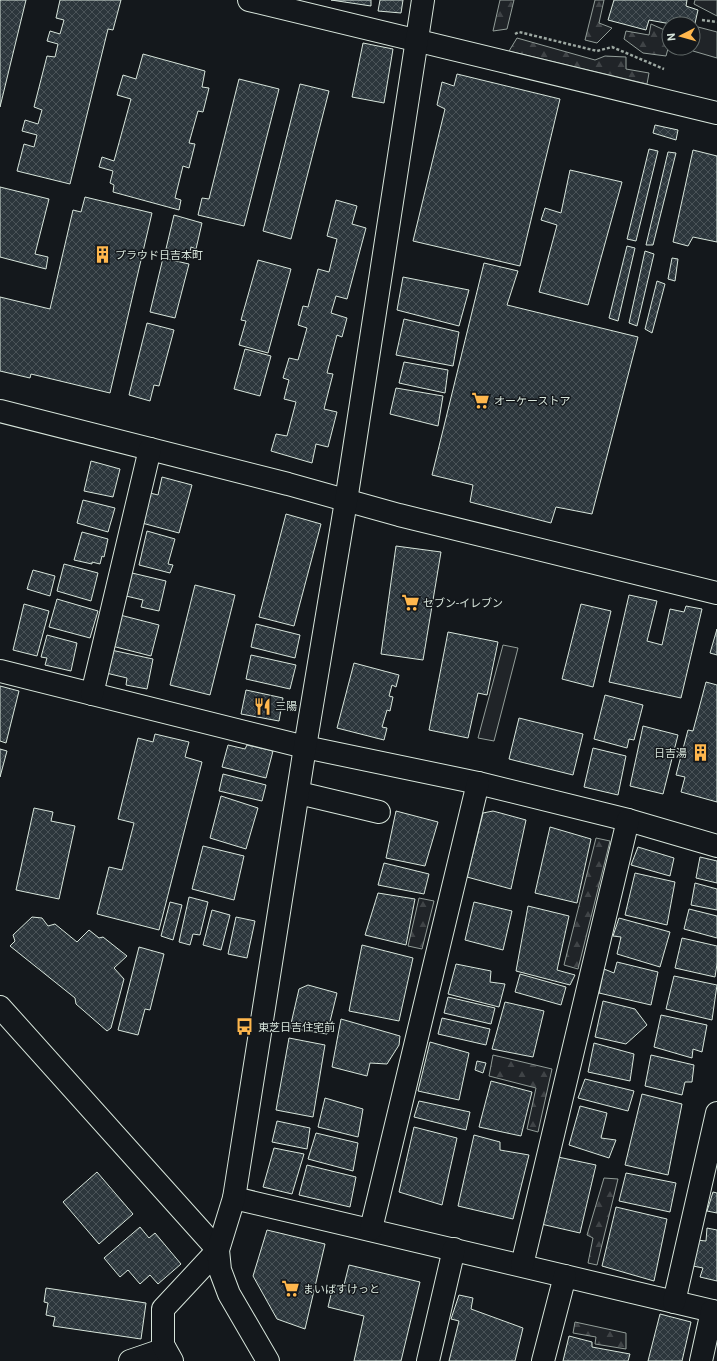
<svg xmlns="http://www.w3.org/2000/svg" width="717" height="1361" font-family="Roboto,'Noto Sans JP',sans-serif">
	<defs>
		<pattern id="forest-firs" width="22" height="20" patternUnits="userSpaceOnUse"><rect width="22" height="20" fill="#202428"/><path d="M5 1l3.5 6h-7zM16 11l3.5 6h-7z" fill="#404447"/></pattern>
		<pattern id="building-cross-hatch" width="8" height="8" patternUnits="userSpaceOnUse"><rect width="8" height="8" fill="#2c363c"/><path d="M0 0l8 8M0 8l8-8" fill="none" stroke="#4a5358"/></pattern>
	</defs>
	<rect width="100%" height="100%" fill="#14181c"/>
	<!-- grass -->
	<g fill="#202428" stroke="#939e99">
		<polygon points="695,0 717,0 717,16 694,4"/>
		<polygon points="698,27 717,32 717,58 693,51"/>
		<polygon points="503,645 518,648 494,741 478,738"/>
	</g>
	<!-- forest -->
	<g fill="url(#forest-firs)" stroke="#939e99">
		<polygon points="500,0 514,0 507,29 493,31"/>
		<polygon points="595,0 604,0 599,23 612,28 597,43 585,40"/>
		<polygon points="651,24 669,32 669,45 666,56 643,53 624,39 626,31 649,35"/>
		<polygon points="517,38 595,60 605,56 626,57 626,69 649,73 647,84 509,51"/>
		<polygon points="596,838 610,841 578,969 564,965"/>
		<polygon points="419,898 434,901 422,949 408,946"/>
		<polygon points="493,1055 552,1069 538,1132 527,1129 536,1088 489,1076"/>
		<polygon points="604,1178 618,1179 597,1265 588,1263 593,1238 587,1235"/>
		<polygon points="575,1322 626,1333 626,1349 595,1344 596,1337 573,1333"/>
	</g>
	<!-- building -->
	<g fill="url(#building-cross-hatch)" stroke="#d8e6dc">
		<polygon points="0,0 26,0 0,107"/>
		<polygon points="60,0 121,0 113,30 108,29 70,184 17,171 24,144 34,147 37,135 22,131 25,120 38,124 42,110 34,107 47,56 55,57 58,44 47,41 50,31 60,34 64,20 56,18"/>
		<polygon points="331,0 371,0 371,6"/>
		<polygon points="380,0 403,0 401,13 378,11"/>
		<polygon points="614,0 687,0 686,6 698,10 693,32 693,24 671,24 649,20 646,30 608,20"/>
		<polygon points="363,43 393,49 384,103 352,97"/>
		<polygon points="143,54 205,71 202,87 209,88 203,112 198,111 189,143 195,144 189,168 183,166 175,198 181,200 179,210 113,192 114,185 110,183 113,171 99,167 102,157 114,161 131,99 117,95 123,75 136,79"/>
		<polygon points="457,74 560,99 520,266 413,241 445,109 437,105 442,82 454,86"/>
		<polygon points="239,79 279,89 244,226 198,215 202,198 209,199"/>
		<polygon points="300,84 329,91 291,239 263,231"/>
		<polygon points="655,125 678,130 676,140 653,133"/>
		<polygon points="649,149 658,151 636,241 627,239"/>
		<polygon points="693,150 717,156 717,242 693,237 688,246 673,242"/>
		<polygon points="668,152 676,153 653,245 646,245"/>
		<polygon points="570,170 622,182 588,305 539,292 557,225 541,220 545,208 561,213"/>
		<polygon points="0,187 49,199 35,254 48,257 46,269 0,257"/>
		<polygon points="85,197 152,213 110,393 31,374 30,378 0,371 0,297 50,309 73,210 81,212"/>
		<polygon points="336,200 357,206 352,224 366,228 347,299 336,296 331,313 347,318 342,337 337,335 327,373 333,374 324,409 337,412 328,447 316,444 312,463 271,451 276,434 287,436 296,402 284,399 289,380 283,378 289,358 298,360 307,328 298,325 303,306 308,307 318,269 329,272 337,239 327,236"/>
		<polygon points="174,215 202,223 196,249 191,247 189,259 165,253"/>
		<polygon points="627,246 635,248 618,321 609,318"/>
		<polygon points="645,251 654,254 637,326 629,323"/>
		<polygon points="163,258 189,264 175,318 150,312"/>
		<polygon points="672,258 678,259 675,281 668,279"/>
		<polygon points="258,260 291,269 268,353 239,345 246,321 241,320"/>
		<polygon points="484,263 518,271 507,305 638,337 592,514 556,507 551,523 470,502 473,485 432,475"/>
		<polygon points="403,277 469,290 459,326 397,310"/>
		<polygon points="657,281 665,284 652,333 645,329"/>
		<polygon points="404,319 459,332 453,366 396,355"/>
		<polygon points="147,323 174,330 159,386 154,385 150,401 129,395"/>
		<polygon points="245,349 271,356 260,396 234,389"/>
		<polygon points="404,362 448,370 445,393 399,383"/>
		<polygon points="396,388 443,396 438,426 390,414"/>
		<polygon points="91,461 120,469 113,497 84,491"/>
		<polygon points="162,477 192,485 179,533 142,523 150,493 158,495"/>
		<polygon points="83,500 115,508 108,532 77,523"/>
		<polygon points="286,514 321,524 294,626 259,617"/>
		<polygon points="147,531 175,539 168,564 173,565 170,573 139,565"/>
		<polygon points="82,532 108,539 104,557 102,556 100,564 92,562 92,564 74,560"/>
		<polygon points="396,546 441,552 423,660 381,654"/>
		<polygon points="64,564 98,573 91,601 57,591"/>
		<polygon points="33,570 55,576 50,596 27,589"/>
		<polygon points="132,573 166,581 159,611 141,607 143,600 126,596"/>
		<polygon points="195,585 235,595 210,695 170,685"/>
		<polygon points="629,595 657,601 647,641 662,645 670,609 684,612 686,606 702,609 681,698 609,682"/>
		<polygon points="57,599 98,611 90,638 49,627"/>
		<polygon points="24,604 49,611 37,656 13,650"/>
		<polygon points="581,604 611,611 593,687 562,679"/>
		<polygon points="120,615 159,625 151,656 112,646"/>
		<polygon points="256,624 300,635 295,658 251,647"/>
		<polygon points="717,629 717,655 710,653"/>
		<polygon points="448,632 498,642 487,695 478,693 468,738 429,730"/>
		<polygon points="47,635 77,643 71,671 45,665 47,658 41,657"/>
		<polygon points="111,650 153,659 147,689 126,685 127,678 106,673"/>
		<polygon points="251,655 296,665 290,689 246,679"/>
		<polygon points="354,663 399,675 396,687 392,685 389,696 393,697 390,711 387,710 382,727 387,728 384,740 337,728"/>
		<polygon points="706,682 717,685 717,802 681,792 685,777 676,775 688,730 693,731"/>
		<polygon points="0,686 19,691 6,743 0,741"/>
		<polygon points="246,690 283,698 279,721 241,714"/>
		<polygon points="605,695 643,705 634,740 629,739 627,748 594,739"/>
		<polygon points="519,718 583,734 573,775 509,759"/>
		<polygon points="643,726 678,735 663,794 630,786"/>
		<polygon points="155,734 189,742 185,757 202,762 159,930 97,914 109,867 122,870 134,823 118,819 138,738 153,742"/>
		<polygon points="228,745 245,749 247,745 273,751 266,778 222,767"/>
		<polygon points="593,748 626,756 618,795 584,787"/>
		<polygon points="0,749 7,751 0,777"/>
		<polygon points="223,774 266,785 262,801 219,791"/>
		<polygon points="221,796 258,808 246,849 210,838"/>
		<polygon points="34,808 53,812 51,821 75,826 59,899 16,890"/>
		<polygon points="396,811 438,822 425,866 386,858"/>
		<polygon points="493,811 526,820 511,889 467,877 483,813"/>
		<polygon points="550,827 591,839 577,903 535,893"/>
		<polygon points="203,846 244,856 234,900 192,889"/>
		<polygon points="638,847 674,858 670,876 631,865"/>
		<polygon points="700,857 717,861 717,883 696,878"/>
		<polygon points="384,863 429,874 424,894 378,885"/>
		<polygon points="635,873 675,882 667,925 625,915"/>
		<polygon points="695,883 717,889 717,910 691,905"/>
		<polygon points="378,893 415,899 406,945 365,935"/>
		<polygon points="189,897 208,902 200,935 193,934 190,945 179,942"/>
		<polygon points="170,902 182,905 173,940 161,936"/>
		<polygon points="474,902 512,911 503,950 465,940"/>
		<polygon points="528,906 569,916 557,970 575,975 570,985 516,971"/>
		<polygon points="689,909 717,916 717,938 684,929"/>
		<polygon points="212,910 230,915 221,950 203,945"/>
		<polygon points="32,917 42,918 48,926 55,924 77,942 89,930 99,938 103,937 127,956 114,968 124,979 111,1028 107,1031 76,1004 75,998 10,946 15,941 13,935"/>
		<polygon points="236,917 255,921 247,958 228,954"/>
		<polygon points="619,918 670,932 660,967 617,954 621,937 613,936"/>
		<polygon points="682,938 717,946 717,964 715,977 675,968"/>
		<polygon points="362,945 413,958 399,1021 349,1011"/>
		<polygon points="139,947 164,954 150,1010 145,1009 138,1035 118,1030"/>
		<polygon points="617,962 658,972 651,1005 599,993 604,969 614,973"/>
		<polygon points="456,964 491,971 490,982 505,984 499,1007 448,994"/>
		<polygon points="520,974 566,987 561,1005 515,992"/>
		<polygon points="674,976 717,985 712,1020 666,1009"/>
		<polygon points="308,985 337,993 327,1034 290,1028 299,989"/>
		<polygon points="448,997 495,1008 491,1024 444,1013"/>
		<polygon points="603,1001 635,1009 647,1025 626,1044 595,1037"/>
		<polygon points="505,1002 544,1011 533,1057 492,1049"/>
		<polygon points="661,1015 707,1025 702,1052 693,1049 692,1058 654,1047"/>
		<polygon points="442,1018 490,1029 486,1045 438,1034"/>
		<polygon points="341,1019 400,1036 399,1045 387,1064 370,1063 367,1076 332,1067"/>
		<polygon points="289,1038 325,1045 313,1117 276,1110"/>
		<polygon points="430,1042 469,1053 459,1100 418,1091"/>
		<polygon points="594,1043 634,1054 630,1081 588,1072"/>
		<polygon points="651,1055 694,1065 692,1082 685,1082 682,1095 645,1086"/>
		<polygon points="477,1061 486,1063 483,1073 475,1070"/>
		<polygon points="585,1079 634,1091 628,1111 578,1098"/>
		<polygon points="491,1081 532,1092 521,1136 479,1127"/>
		<polygon points="642,1094 682,1104 668,1175 625,1165"/>
		<polygon points="325,1098 363,1109 358,1137 318,1127"/>
		<polygon points="419,1101 470,1112 466,1130 414,1117"/>
		<polygon points="580,1106 607,1113 601,1138 616,1140 609,1158 569,1145"/>
		<polygon points="277,1121 310,1128 307,1149 272,1142"/>
		<polygon points="414,1127 457,1138 442,1205 399,1192"/>
		<polygon points="316,1133 358,1143 353,1171 308,1159"/>
		<polygon points="474,1135 500,1142 500,1150 529,1155 513,1219 458,1206"/>
		<polygon points="274,1148 304,1154 292,1194 263,1187"/>
		<polygon points="558,1157 596,1165 580,1233 541,1224"/>
		<polygon points="307,1165 356,1177 350,1207 299,1195"/>
		<polygon points="97,1172 133,1214 99,1244 63,1202"/>
		<polygon points="626,1173 676,1183 670,1212 619,1201"/>
		<polygon points="713,1192 717,1193 717,1213 707,1211"/>
		<polygon points="616,1207 667,1219 654,1281 602,1266"/>
		<polygon points="140,1227 149,1238 155,1233 181,1264 158,1284 150,1275 140,1284 128,1270 120,1277 104,1258"/>
		<polygon points="707,1228 717,1230 717,1281 700,1277 703,1268 693,1266 696,1240 706,1241"/>
		<polygon points="267,1230 325,1244 305,1329 277,1319 253,1276"/>
		<polygon points="349,1265 420,1282 401,1361 354,1361 364,1316 328,1307 333,1286 343,1289"/>
		<polygon points="46,1288 146,1303 141,1339 53,1326 55,1317 46,1315 48,1303 44,1302"/>
		<polygon points="459,1295 473,1298 471,1309 523,1328 515,1361 449,1361 459,1321 451,1319"/>
		<polygon points="660,1314 691,1322 682,1361 648,1361"/>
		<polygon points="569,1336 592,1342 592,1347 630,1354 628,1361 563,1361"/>
	</g>
	<g fill="none" stroke-linecap="round" stroke-linejoin="round">
		<defs>
			<g id="minor">
				<polyline points="249,0 717,113"/>
				<polyline points="0,411 288,484 399,515 717,593"/>
				<polyline points="0,671 305,747 478,783 628,820 717,846"/>
				<polyline points="92,694 150,449"/>
				<polyline points="299,793 379,812"/>
				<polyline points="0,1007 218,1250"/>
				<polyline points="234,1198 717,1312"/>
				<polyline points="371,1229 478,783"/>
				<polyline points="522,1265 628,820"/>
				<polyline points="674,1302 717,1113"/>
				<polyline points="130,1361 165,1349"/>
				<polyline points="172,1361 163,1345 163,1309 218,1250"/>
				<polyline points="268,1361 229,1294 220,1270 218,1250 234,1198 305,747 346,501 423,0"/>
				<polyline points="428,1361 454,1249"/>
				<polyline points="543,1361 565,1276"/>
				<polyline points="701,1361 712,1311"/>
			</g>
		</defs>
		<!-- minor casing -->
		<use href="#minor" stroke="#d8e6dc" stroke-width="24"/>
		<!-- path -->
		<g stroke="#9da8a2" stroke-width="2.5" stroke-dasharray="3 2" stroke-linecap="butt">
			<polyline points="702,20 717,22"/>
			<polyline points="515,34 519,32 597,51 612,47 664,69"/>
		</g>
		<!-- minor -->
		<use href="#minor" stroke="#14181c" stroke-width="22"/>
	</g>
	<!-- icons -->
	<defs>
		<symbol id="building-bare" viewBox="-9 -9 18 18"><path d="M-4-6H4V6H1V3H-1V6H-4ZM-2.5-4.3h1.7v1.8h-1.7ZM.8-4.3h1.7v1.8H.8ZM-2.5-1h1.7V.8h-1.7ZM.8-1h1.7V.8H.8Z" fill="#ffb74d" stroke="#14181c" stroke-width="2.5" paint-order="stroke"/></symbol>
		<symbol id="supermarket-bare" viewBox="-9 -9 18 18"><path d="M-6-5.5h2.5l.6 2H6L4.5 2H-2.5L-4.4-4H-6ZM-1.5 3.2a1.3 1.3 0 1 0 .1 0ZM3 3.2a1.3 1.3 0 1 0 .1 0Z" fill="#ffb74d" stroke="#14181c" stroke-width="2.5" paint-order="stroke"/></symbol>
		<symbol id="restaurant-bare" viewBox="-9 -9 18 18"><path d="M-5-6h1v4h1v-4h1v4h1v-4h1v5L-1.5 .5V6h-2V.5L-5-1ZM5-6V6H3V1.5H1.5Q1.5-4 5-6Z" fill="#ffb74d" stroke="#14181c" stroke-width="2.5" paint-order="stroke"/></symbol>
		<symbol id="bus-bare" viewBox="-9 -9 18 18"><path d="M-5-6H5V4H4V6H2V4H-2V6H-4V4H-5ZM-3.5-4V0h7V-4ZM-3.5 1.2v1.5H-2V1.2ZM2 1.2v1.5H3.5V1.2Z" fill="#ffb74d" stroke="#14181c" stroke-width="2.5" paint-order="stroke"/></symbol>
	</defs>
	<g fill-rule="evenodd">
		<use href="#building-bare" x="90" y="242" width="25" height="25"/>
		<use href="#supermarket-bare" x="468" y="388" width="25" height="25"/>
		<use href="#supermarket-bare" x="398" y="590" width="25" height="25"/>
		<use href="#restaurant-bare" x="250" y="694" width="25" height="25"/>
		<use href="#building-bare" x="688" y="740" width="25" height="25"/>
		<use href="#bus-bare" x="232" y="1014" width="25" height="25"/>
		<use href="#supermarket-bare" x="278" y="1276" width="25" height="25"/>
	</g>
	<g text-anchor="middle" dominant-baseline="central" stroke-width="3" stroke-linejoin="round" paint-order="stroke">
		<!-- poi labels -->
		<g font-size="11" fill="#d8e6dc" stroke="#14181c" text-anchor="start">
			<text x="115" y="255">プラウド日吉本町</text>
			<text x="494" y="401">オーケーストア</text>
			<text x="423" y="603">セブン-イレブン</text>
			<text x="275" y="706">三陽</text>
			<text x="687" y="753" text-anchor="end">日吉湯</text>
			<text x="258" y="1027">東芝日吉住宅前</text>
			<text x="303" y="1289">まいばすけっと</text>
		</g>
	</g>
	<!-- north arrow -->
	<g transform="translate(681 36) rotate(264)"><circle r="19" fill="#14181c" stroke="#626a69"/>
	<path d="M0-3L7 15L0 10L-7 15Z" fill="#ffb74d"/>
	<text y="-6" font-size="11" font-weight="bold" text-anchor="middle" fill="#d8e6dc">N</text>
	</g>
</svg>
